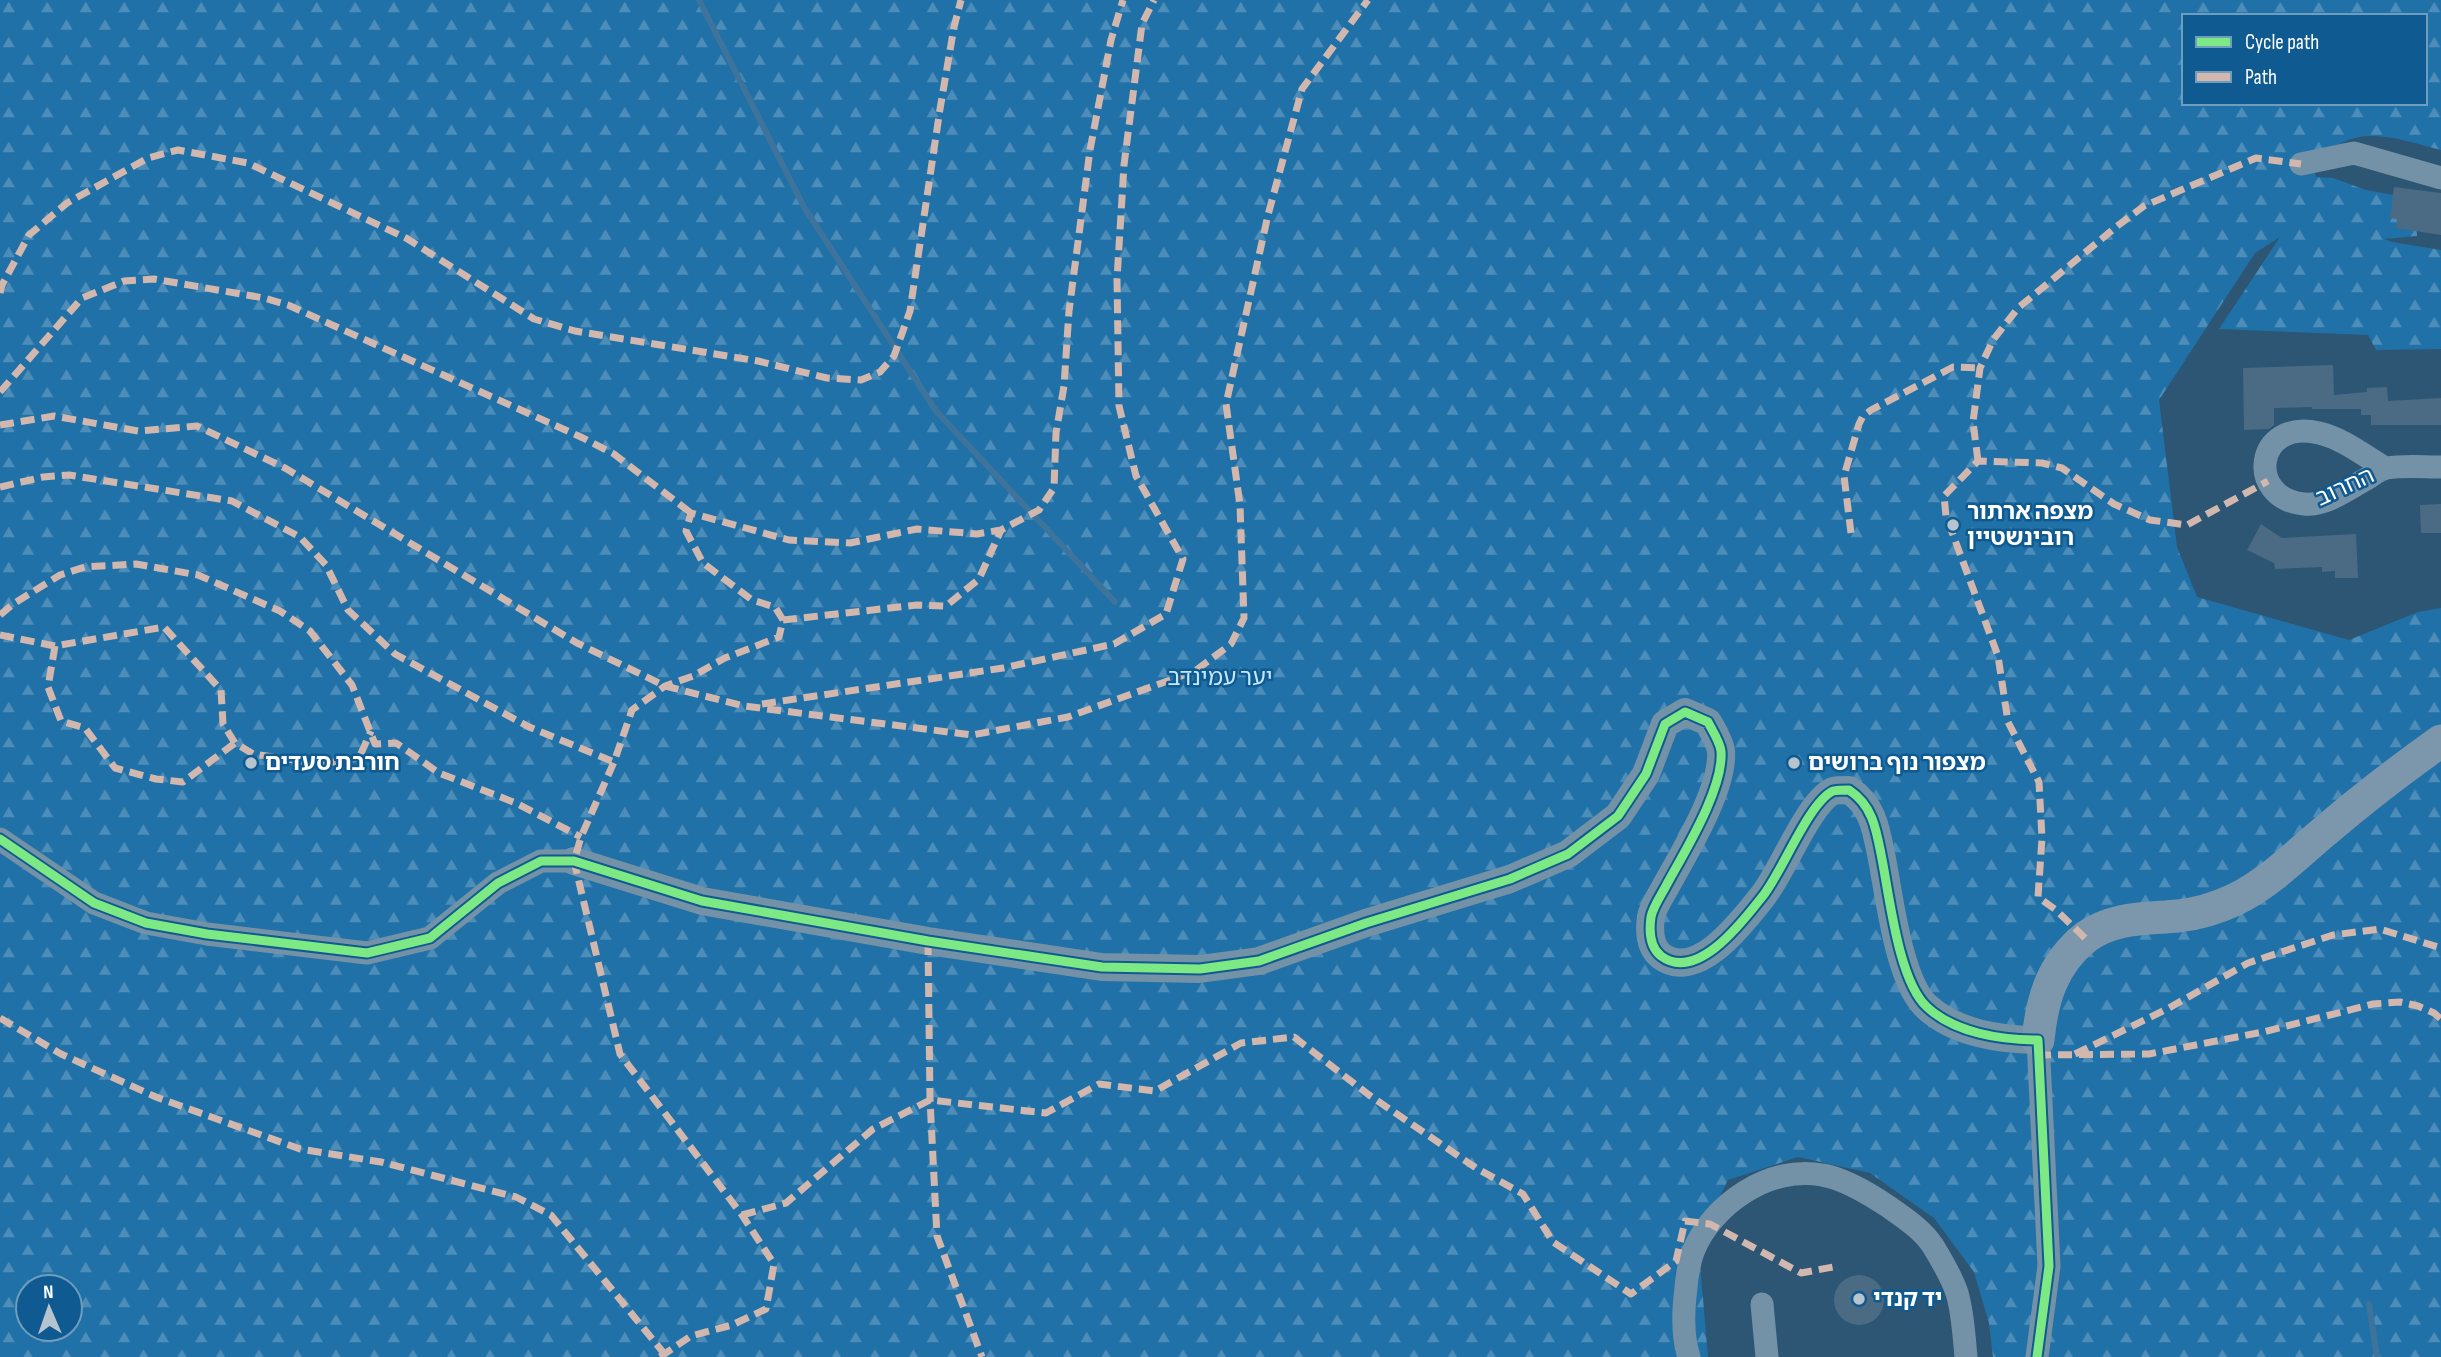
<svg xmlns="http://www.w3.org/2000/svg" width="2441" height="1357" font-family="'Sofia Sans Condensed','Noto Sans Hebrew',sans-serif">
	<defs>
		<pattern id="forest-firs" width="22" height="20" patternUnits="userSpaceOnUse" patternTransform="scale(1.75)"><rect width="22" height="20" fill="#2071a7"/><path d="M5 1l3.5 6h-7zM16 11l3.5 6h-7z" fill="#4d8db9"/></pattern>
	</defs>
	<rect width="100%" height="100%" fill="#2c5674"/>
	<!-- forest -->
	<path fill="url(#forest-firs)" fill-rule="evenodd" d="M0,0h2441v150c-31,-7 -68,-23 -99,-7 -9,4 -16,10 -24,15h-6l4,19 17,1 33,12 50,9 1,37 -33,3 8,3 49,8v99l-65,1 -8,-15 -149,-6 61,-92 -25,16 -96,147 18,147 20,50 152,43 69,-28 23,-4v749h-448l-4,-34 -15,-51 -40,-54 -64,-45 -72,-16 -70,23 -30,60 10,117h-1708zM2184,16h241v87h-241zM28,1287h42v42h-42z"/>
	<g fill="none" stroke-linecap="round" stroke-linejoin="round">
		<!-- stream -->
		<g stroke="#3e749b" stroke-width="6">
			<polyline points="699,0 804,207 936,411 1115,602"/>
			<polyline points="2369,1304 2377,1357"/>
		</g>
	</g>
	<!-- building -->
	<g fill="#4a6b83">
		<polygon points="2394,187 2441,193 2441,235 2396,228 2397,219 2390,218"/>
		<polygon points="2333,365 2334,395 2367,392 2367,388 2387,387 2388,401 2441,398 2441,425 2371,425 2371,415 2361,415 2361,409 2312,409 2312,407 2274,408 2274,425 2269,429 2244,430 2243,368"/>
		<polygon points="2441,504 2441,533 2421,533 2420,505"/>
		<polygon points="2261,524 2282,538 2356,534 2358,578 2335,578 2335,571 2322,572 2322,567 2275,569 2274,563 2247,550"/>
		<circle cx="1859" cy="1300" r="25"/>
	</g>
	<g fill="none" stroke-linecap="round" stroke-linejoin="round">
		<!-- minor -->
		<g stroke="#7492a7" stroke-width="23">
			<polyline points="2301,164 2354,153 2441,178"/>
			<path d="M2385,468c-20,-12 -43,-30 -66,-35 -65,-15 -73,66 -15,71 23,2 45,-16 64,-26 6,-4 13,-9 19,-10 17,-3 37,-1 54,-1"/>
			<polyline points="0,839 94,903 146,923 207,934 367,953 430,938 498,883 541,861 574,861"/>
			<polyline points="1762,1304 1767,1357"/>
			<path d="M1689,1357c-7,-21 -6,-46 -3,-69 1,-12 3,-25 7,-36 19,-48 77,-87 129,-77 21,3 49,20 67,32 15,11 33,22 44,39 8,13 19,32 24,47 6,20 7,43 9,64"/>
			<polyline points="2037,1357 2049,1266 2038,1040"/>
		</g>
		<!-- tertiary -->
		<path stroke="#7492a7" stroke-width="28" d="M574,861l128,40 226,40 174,26 98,2 59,-8 107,-38 144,-44 58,-25 50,-38 28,-42 19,-50 20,-12 23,10c4,8 12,20 13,29 3,37 -36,100 -54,133 -5,10 -14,22 -16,33 -2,14 -1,30 10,39 36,27 82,-35 101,-59 20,-24 46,-94 71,-106 4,-1 11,-1 16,-1 23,15 27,38 32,64 8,38 17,127 46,153 28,26 74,33 111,33"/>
		<!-- secondary -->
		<path stroke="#7c97ab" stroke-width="33" d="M2038,1040c4,-41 14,-76 48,-103 28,-20 59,-18 92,-21 19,-2 39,-8 56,-16 36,-17 66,-49 97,-74 35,-30 72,-58 110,-85"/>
		<!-- quiet -->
		<g stroke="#d1b7ad" stroke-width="7" stroke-dasharray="14 7" stroke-linecap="butt">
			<polyline points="0,293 2,285 29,235 67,203 148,158 178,150 248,163 406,238 534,319 575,331 758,361 827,378 861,380 880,372 894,356 910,311 940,109 954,27 961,0"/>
			<polyline points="0,392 82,298 124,281 154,279 264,298 288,305 583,438 614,454 691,513"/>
			<polyline points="0,425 54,416 138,431 197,426 285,468 577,643 665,686 744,706 972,735 1068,717 1195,671 1231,644 1244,618 1240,505 1226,404 1268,215 1302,89 1368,0"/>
			<polyline points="1978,461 1973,422 1980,368 1993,340 2018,308 2116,227 2144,206 2256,158 2301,164"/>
			<polyline points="0,487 43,477 69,475 232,501 300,537 326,565 348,610 395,654 529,727 614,762"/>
			<polyline points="1851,533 1844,476 1859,424 1863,416 1871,410 1953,367 1980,368"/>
			<polyline points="0,615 13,604 60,575 85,567 136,564 198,575 280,611 310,631 352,685 375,744 396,743 439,773 516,803 581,837"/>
			<polyline points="783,620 917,605 946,606 979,579 1001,530"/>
			<polyline points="0,635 55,646 164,627 221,690 223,724 235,743 253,754 321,764 359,758 371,731"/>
			<polyline points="55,646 48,687 61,721 85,728 115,768 156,779 183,782 235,743"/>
			<polyline points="762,704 1003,668 1114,644 1166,614 1183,559 1136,476 1119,406 1117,279 1124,165 1142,24 1154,0"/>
			<polyline points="2085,938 2056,910 2038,897 2042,838 2039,782 2008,722 1998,656 1946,516 1944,496 1978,461 2042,463 2062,468 2114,504 2150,520 2187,525 2268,481"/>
			<polyline points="928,941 930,1100 937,1236 982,1357"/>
			<polyline points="0,1018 61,1054 156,1097 300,1149 381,1162 516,1197 551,1215 667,1357"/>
			<polyline points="2075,1054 2169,1008 2248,963 2333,935 2380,929 2441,948"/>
			<polyline points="2037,1055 2149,1054 2263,1032 2373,1004 2400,1002 2418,1006 2434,1013 2441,1019"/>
			<polyline points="742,1215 786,1203 873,1129 930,1100 1046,1113 1099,1084 1155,1091 1241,1043 1294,1037 1369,1095 1476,1168 1523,1194 1553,1242 1631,1294 1676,1261 1685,1221 1710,1224 1801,1273 1833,1267"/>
			<polyline points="660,1357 691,1336 732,1325 766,1309 774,1264 742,1215 620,1054 574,861 581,837 614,762 632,710 665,686 693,676 725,658 779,637 783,620 775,607 752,600 703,563 686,531 691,513 789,540 850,543 917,529 977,534 1001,530 1039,510 1054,488 1056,433 1064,386 1069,311 1090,150 1111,40 1123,0"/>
		</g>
		<defs>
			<path id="cycleway" d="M0,839l94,64 52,20 61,11 160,19 63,-15 68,-55 43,-22h33l128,40 226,40 174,26 98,2 59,-8 107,-38 144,-44 58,-25 50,-38 28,-42 19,-50 20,-12 23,10c4,8 12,20 13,29 3,37 -36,100 -54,133 -5,10 -14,22 -16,33 -2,14 -1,30 10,39 36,27 82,-35 101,-59 20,-24 46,-94 71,-106 4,-1 11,-1 16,-1 23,15 27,38 32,64 8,38 17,127 46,153 28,26 74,33 111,33l11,226 -12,91"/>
		</defs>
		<!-- cycleway casing -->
		<use href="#cycleway" stroke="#0f5b91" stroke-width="13"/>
		<!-- cycleway -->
		<use href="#cycleway" stroke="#7ce984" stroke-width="9"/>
	</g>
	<!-- markers -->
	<g fill="#b5c4ce" stroke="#0f5b91" stroke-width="2.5">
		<circle cx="1953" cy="525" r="7"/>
		<circle cx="251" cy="763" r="7"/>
		<circle cx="1794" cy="763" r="7"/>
		<circle cx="1859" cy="1299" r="7"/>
	</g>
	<g text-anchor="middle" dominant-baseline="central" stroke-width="5" stroke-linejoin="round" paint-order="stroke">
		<!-- street labels -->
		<g font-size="23" fill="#fff" stroke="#0f5b91">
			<text transform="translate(2345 487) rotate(-25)">החרוב</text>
		</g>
		<!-- poi labels -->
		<g font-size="23" font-weight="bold" fill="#fff" stroke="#0f5b91" text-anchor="start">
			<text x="1967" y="512">מצפה ארתור<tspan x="1967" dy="26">רובינשטיין</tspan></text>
			<text x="265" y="763">חורבת סעדים</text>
			<text x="1808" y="763">מצפור נוף ברושים</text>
			<text x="1873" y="1299">יד קנדי</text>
		</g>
		<!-- park labels -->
		<g font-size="23" fill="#c2e6fe" stroke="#0f5b91">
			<text x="1220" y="678">יער עמינדב</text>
		</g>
	</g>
	<!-- legend -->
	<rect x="2182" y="14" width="245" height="91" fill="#0f5b91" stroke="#6f9dbd" stroke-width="2"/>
	<rect x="2196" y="37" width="35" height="10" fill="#7ce984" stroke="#6f9dbd" stroke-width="2"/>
	<text x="2245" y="49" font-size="21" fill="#ffffff">Cycle path</text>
	<rect x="2196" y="72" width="35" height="10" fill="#d1b7ad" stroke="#6f9dbd" stroke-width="2"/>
	<text x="2245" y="84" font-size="21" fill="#ffffff">Path</text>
	<!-- north arrow -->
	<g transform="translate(49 1308) rotate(358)"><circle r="33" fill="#0f5b91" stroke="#6f9dbd" stroke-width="2"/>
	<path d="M0-5L12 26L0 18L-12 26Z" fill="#b5c4ce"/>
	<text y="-10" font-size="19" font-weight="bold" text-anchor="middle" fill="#ffffff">N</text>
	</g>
</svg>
